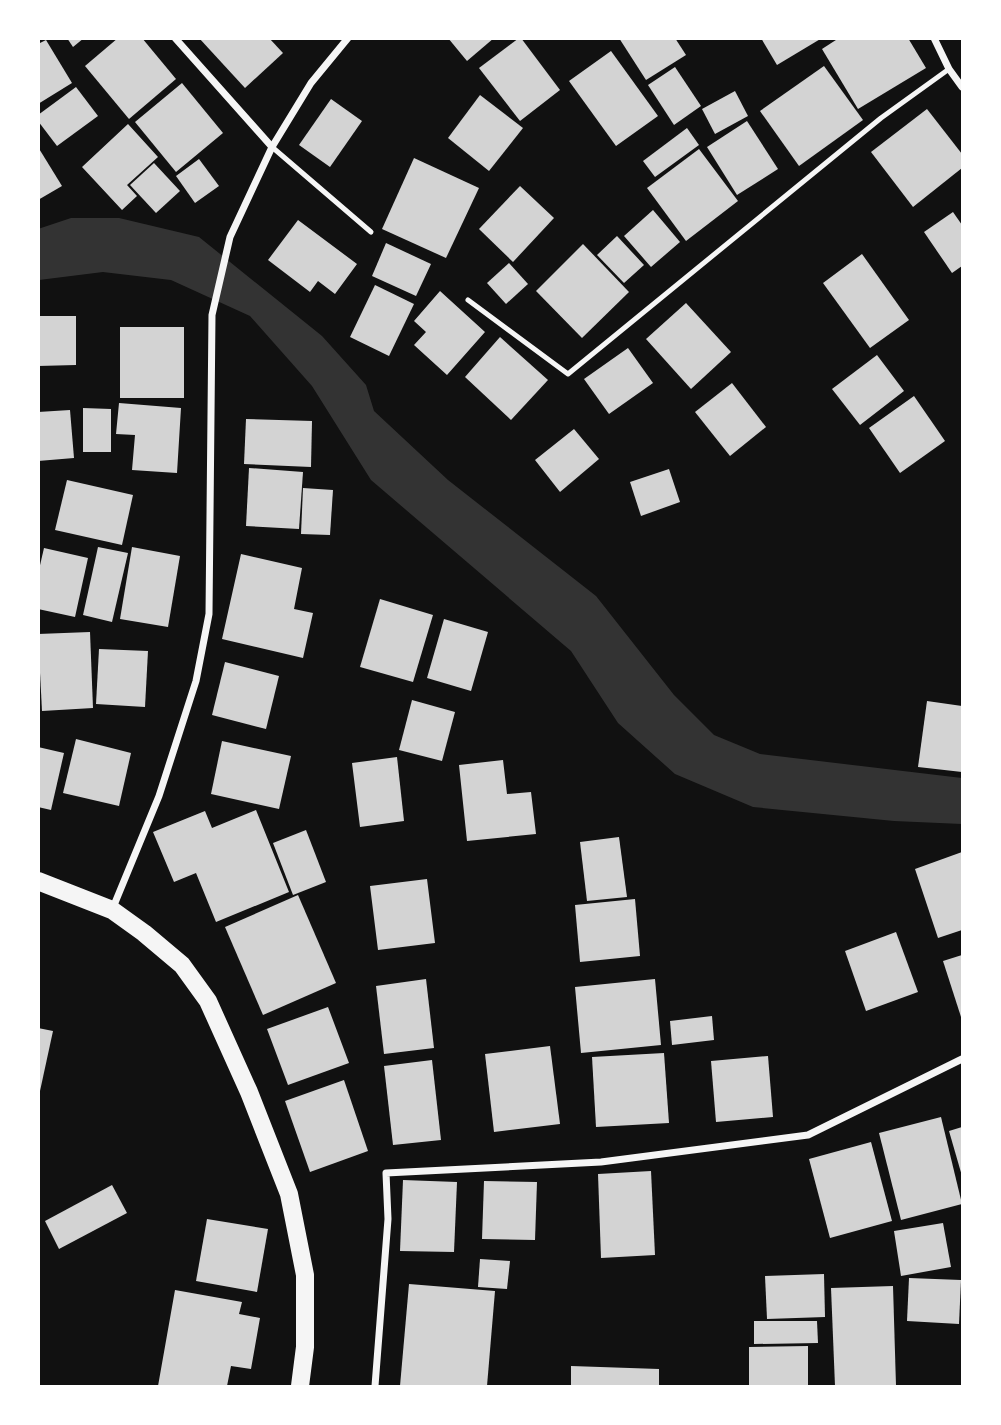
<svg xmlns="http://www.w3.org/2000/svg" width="1001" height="1425" font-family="Mulish,sans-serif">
	<rect width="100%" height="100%" fill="#111"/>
	<!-- water -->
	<polygon fill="#333" points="71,218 119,218 199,237 322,336 366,385 374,411 448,480 596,596 674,695 714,735 760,754 962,778 962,824 894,821 753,807 675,774 618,723 571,651 371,480 312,386 250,316 171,280 103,272 39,280 38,229"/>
	<!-- building -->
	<g fill="#d3d3d3">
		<polygon points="67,38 84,38 73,47"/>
		<polygon points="118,38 142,38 176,79 129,119 85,66"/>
		<polygon points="199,38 269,38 283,53 245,88"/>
		<polygon points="448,38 494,38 467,61"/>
		<polygon points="519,38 521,38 560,90 520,121 479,68"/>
		<polygon points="619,38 675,38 686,55 646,80"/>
		<polygon points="761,38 822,38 777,65"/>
		<polygon points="839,38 908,38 926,68 858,109 822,49"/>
		<polygon points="46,40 72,83 38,104 38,44"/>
		<polygon points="611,51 658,116 616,146 569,81"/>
		<polygon points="824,66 863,120 799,166 760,111"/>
		<polygon points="675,67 701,106 674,125 648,85"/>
		<polygon points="182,83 223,133 176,172 135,122"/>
		<polygon points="76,87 98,116 57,146 38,121 38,115"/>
		<polygon points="735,91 748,116 715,134 702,109"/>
		<polygon points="480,95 523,128 489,171 448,138"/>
		<polygon points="331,99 362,121 330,167 299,145"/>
		<polygon points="927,109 962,154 962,168 913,207 871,152"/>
		<polygon points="747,121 778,169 737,195 707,147"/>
		<polygon points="128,124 158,157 127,185 137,196 122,210 82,167"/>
		<polygon points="687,128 699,145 655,177 643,161"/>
		<polygon points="38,147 62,186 38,200"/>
		<polygon points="699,149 738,201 686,241 647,188"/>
		<polygon points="414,158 479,188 446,258 382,229"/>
		<polygon points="199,159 219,186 195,203 176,176"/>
		<polygon points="154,163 180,191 156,213 130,185"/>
		<polygon points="520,186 554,218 513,262 479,229"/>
		<polygon points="653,210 680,242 651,267 624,236"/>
		<polygon points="953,212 962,225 962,266 952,273 924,232"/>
		<polygon points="298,220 357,264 335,294 318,281 310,292 268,260"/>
		<polygon points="617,236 644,265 624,283 597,255"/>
		<polygon points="386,243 431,264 416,296 372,276"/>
		<polygon points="583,244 629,292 582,338 536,291"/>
		<polygon points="862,254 909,320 870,348 823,283"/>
		<polygon points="509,263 528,284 506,304 487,283"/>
		<polygon points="375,285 414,304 389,356 350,337"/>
		<polygon points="440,291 485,332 447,375 414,345 426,332 414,321"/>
		<polygon points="686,303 731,352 691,389 646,339"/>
		<polygon points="38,316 76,316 76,365 38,366"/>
		<rect x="120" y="327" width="64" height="71"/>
		<polygon points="500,337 548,380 511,420 465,377"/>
		<polygon points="628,348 653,383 609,414 584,379"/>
		<polygon points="877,355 904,391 860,425 832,389"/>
		<polygon points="732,383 766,427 730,456 695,412"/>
		<polygon points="914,396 945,441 900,473 869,428"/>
		<polygon points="119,403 181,408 177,473 132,470 135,435 116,434"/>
		<polygon points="83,408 111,409 111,452 83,452"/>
		<polygon points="70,410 74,458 38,461 38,412"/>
		<polygon points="246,419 312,421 311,467 244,464"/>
		<polygon points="574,429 599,459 560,492 535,460"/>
		<polygon points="249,468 303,472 299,529 246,526"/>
		<polygon points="669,469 680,502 641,516 630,482"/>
		<polygon points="67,480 133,495 122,545 55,530"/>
		<polygon points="303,488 333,490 330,535 301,534"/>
		<polygon points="98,547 128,553 112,622 83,615"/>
		<polygon points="132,547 180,556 168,627 120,619"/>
		<polygon points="44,548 88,558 75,617 38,609 38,574"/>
		<polygon points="241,554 302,568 294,609 313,613 303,658 222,639"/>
		<polygon points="380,599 433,615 413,682 360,667"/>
		<polygon points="444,619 488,632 471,691 427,678"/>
		<polygon points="90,632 93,708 42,711 38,634"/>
		<polygon points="99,649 148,651 145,707 96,704"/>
		<polygon points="225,662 279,676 266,729 212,715"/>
		<polygon points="412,700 455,712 442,761 399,750"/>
		<polygon points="927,701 962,706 962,772 918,767"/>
		<polygon points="76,739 131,753 119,806 63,793"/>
		<polygon points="222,741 291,756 279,809 211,794"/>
		<polygon points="38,747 64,753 51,810 38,807"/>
		<polygon points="397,757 404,821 360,827 352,763"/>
		<polygon points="503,760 507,794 531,792 536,834 467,841 459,765"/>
		<polygon points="256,810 289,892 216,922 196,873 174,882 153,832 205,811 212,828"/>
		<polygon points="306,830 326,882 293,895 273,843"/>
		<polygon points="619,837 627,897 587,901 580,842"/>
		<polygon points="962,852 962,930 938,938 915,869"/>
		<polygon points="427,879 435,943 378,950 370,886"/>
		<polygon points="298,895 336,983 263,1015 225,927"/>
		<polygon points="635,899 640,956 580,962 575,905"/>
		<polygon points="896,932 918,992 866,1011 845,951"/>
		<polygon points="962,955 962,1020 943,961"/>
		<polygon points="426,979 434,1048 384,1054 376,986"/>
		<polygon points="655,979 661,1045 581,1053 575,987"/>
		<polygon points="328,1007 349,1063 288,1085 267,1029"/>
		<polygon points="712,1016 714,1040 672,1045 670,1021"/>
		<polygon points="38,1028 53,1031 40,1091 38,1091"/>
		<polygon points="550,1046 560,1124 494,1132 485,1054"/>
		<polygon points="664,1053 669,1123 596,1127 592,1057"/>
		<polygon points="768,1056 773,1117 716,1122 711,1061"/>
		<polygon points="432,1060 441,1140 393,1145 384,1066"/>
		<polygon points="344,1080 368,1151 310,1172 285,1101"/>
		<polygon points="941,1117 962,1204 901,1220 879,1133"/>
		<polygon points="962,1127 962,1176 949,1131"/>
		<polygon points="871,1142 892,1221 830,1238 809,1159"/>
		<polygon points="651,1171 655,1255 601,1258 598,1174"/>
		<polygon points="403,1180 457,1182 454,1252 400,1251"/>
		<polygon points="484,1181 537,1182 535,1240 482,1239"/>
		<polygon points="112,1185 127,1213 59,1249 45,1221"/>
		<polygon points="207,1219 268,1229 257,1292 196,1281"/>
		<polygon points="943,1223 951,1267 901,1276 894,1231"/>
		<polygon points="480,1259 510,1261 507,1289 478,1287"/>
		<polygon points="824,1274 825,1317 767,1319 765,1276"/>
		<polygon points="909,1278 961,1280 959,1324 907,1321"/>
		<polygon points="409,1284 495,1291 487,1386 400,1386"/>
		<polygon points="893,1286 896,1386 835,1386 831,1288"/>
		<polygon points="175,1290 242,1302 239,1314 260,1318 251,1369 231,1366 227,1386 158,1386"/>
		<polygon points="754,1321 817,1321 818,1343 754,1344"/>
		<polygon points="808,1346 808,1386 749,1386 749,1347"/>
		<polygon points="571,1366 659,1369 659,1386 571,1386"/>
	</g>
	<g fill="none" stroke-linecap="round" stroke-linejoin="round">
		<!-- service -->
		<g stroke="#f5f5f5" stroke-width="5">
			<polyline points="272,147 371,232"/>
			<polyline points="468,300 568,374 881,118 949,69"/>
		</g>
		<!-- minor -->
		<g stroke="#f5f5f5" stroke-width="7">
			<polyline points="175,38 272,147"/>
			<polyline points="934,38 949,69 962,87"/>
			<polyline points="112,910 159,796 196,681 209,614 212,315 230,237 272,147 311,83 348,38"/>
			<polyline points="375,1386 388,1219 386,1173 601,1162 808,1135 962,1059"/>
		</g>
		<!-- primary -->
		<polyline stroke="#f5f5f5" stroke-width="18" points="38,881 112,910 144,933 182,965 208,1001 249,1092 289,1194 305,1275 305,1347 300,1386"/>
	</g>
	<!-- border -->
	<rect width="1001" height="1425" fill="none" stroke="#ffffff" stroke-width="80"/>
</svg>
